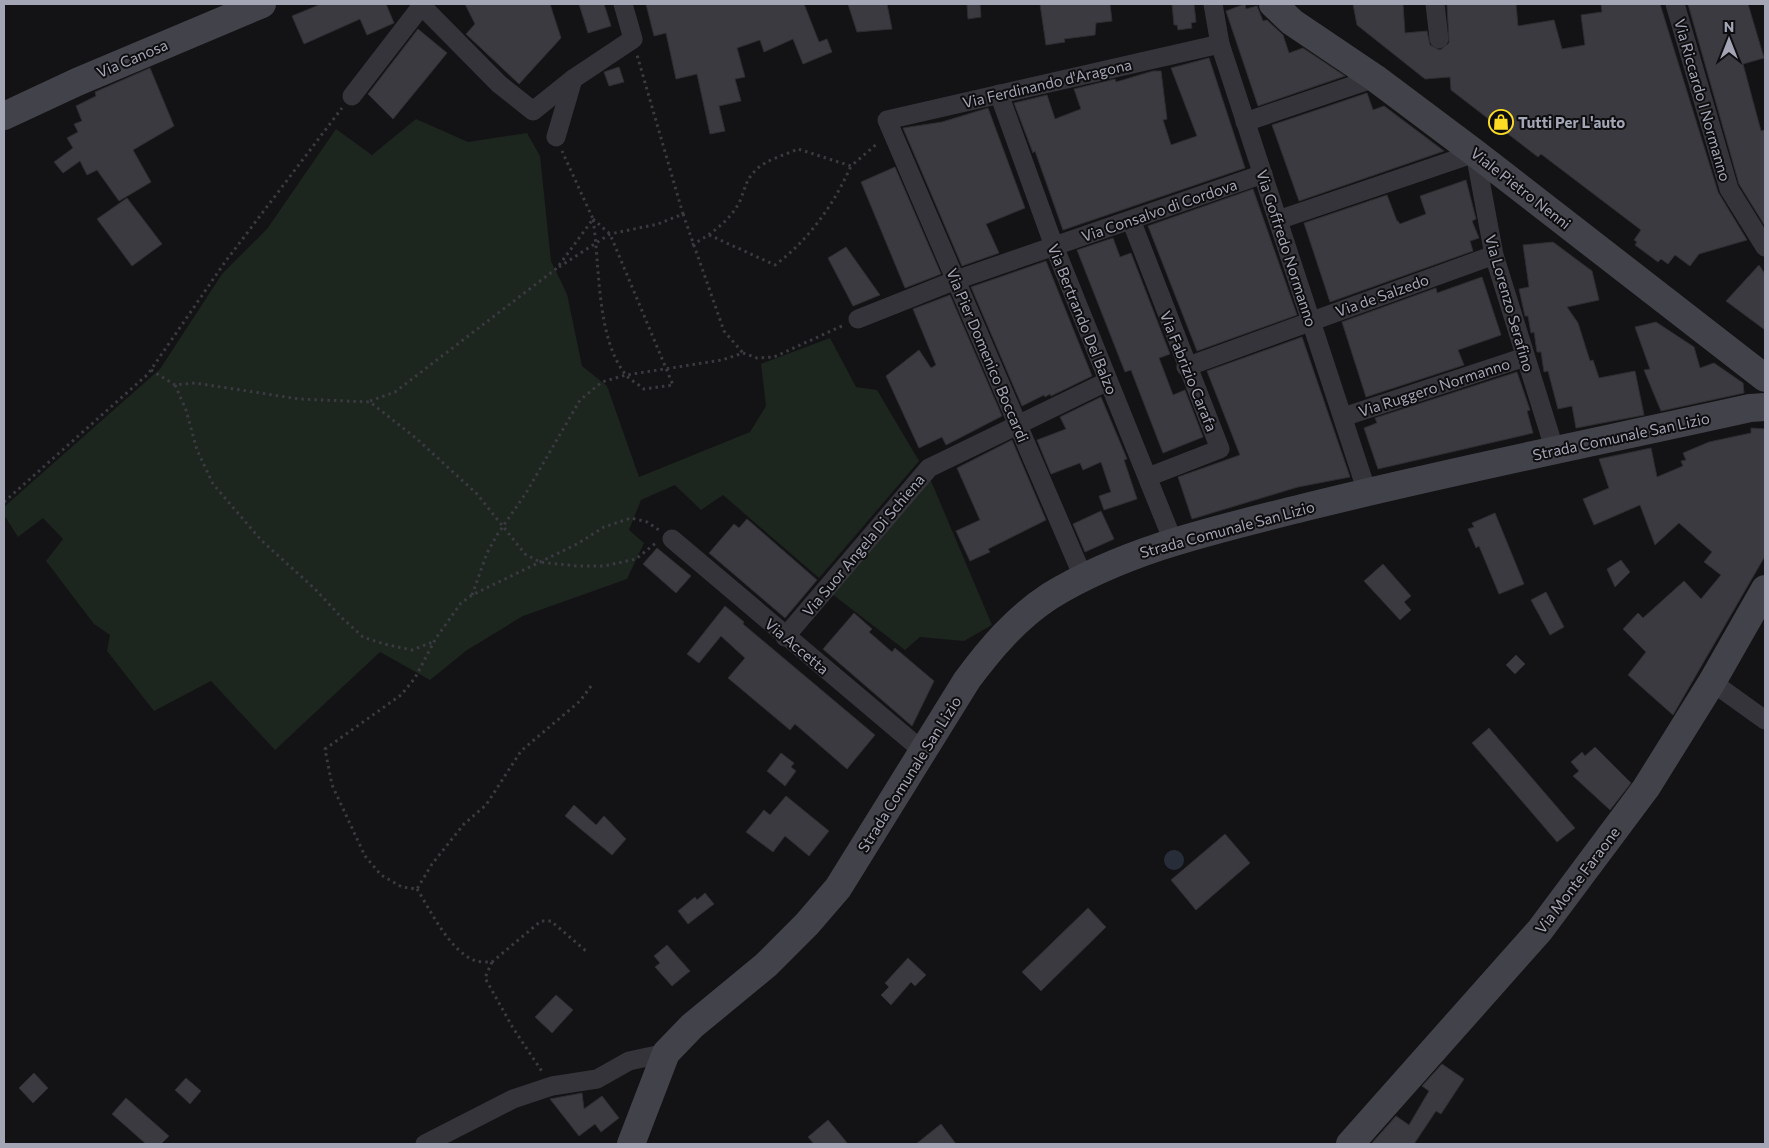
<svg xmlns="http://www.w3.org/2000/svg" width="1769" height="1148" font-family="Commissioner,sans-serif">
	<rect width="100%" height="100%" fill="#131315"/>
	<!-- green -->
	<g fill="#1d251f">
		<polygon points="416,119 468,142 527,133 540,156 551,261 567,294 582,366 607,386 639,477 750,432 766,406 761,364 830,338 856,387 877,390 919,461 819,578 723,495 701,510 675,485 641,500 629,530 644,543 627,579 523,616 467,650 430,680 380,652 275,750 211,681 154,711 107,651 110,635 94,624 46,561 63,539 43,518 18,537 4,515 5,506 160,369 222,274 267,229 336,129 372,155"/>
		<polygon points="927,480 931,481 992,625 964,641 920,637 905,650 832,594"/>
	</g>
	<!-- water -->
	<circle fill="#282e39" cx="1174" cy="860" r="10"/>
	<!-- building -->
	<g fill="#3a3a40" stroke="#2e2d31">
		<polygon points="321,4 386,4 394,23 367,35 360,19 304,44 292,16"/>
		<polygon points="465,4 550,4 561,38 519,84 466,34 475,24"/>
		<polygon points="579,4 604,4 611,26 588,33"/>
		<polygon points="646,4 804,4 819,42 827,39 832,52 803,64 793,39 764,52 760,40 737,48 745,77 735,79 741,101 719,106 725,131 710,134 697,74 676,79 666,33 654,36"/>
		<polygon points="848,4 887,4 892,29 857,32"/>
		<polygon points="967,4 980,4 981,17 968,19"/>
		<polygon points="1040,4 1110,4 1112,21 1096,23 1095,35 1064,39 1065,42 1046,45"/>
		<polygon points="1172,4 1194,4 1196,22 1191,23 1192,28 1178,30 1177,25 1174,25"/>
		<polygon points="1245,4 1246,9 1257,6 1263,21 1267,20 1283,35 1289,53 1303,48 1345,76 1258,106 1226,11"/>
		<polygon points="1353,4 1403,4 1405,33 1427,31 1430,45 1440,50 1449,43 1447,4 1516,4 1518,26 1554,20 1562,49 1585,45 1581,15 1602,12 1601,4 1660,4 1718,192 1747,240 1699,254 1690,266 1675,255 1668,264 1661,259 1658,262 1635,245 1637,242 1634,240 1641,230 1541,154 1538,157 1451,90 1450,77 1425,79 1357,25"/>
		<polygon points="1688,4 1748,4 1764,58 1743,64 1761,131 1765,130 1765,226 1739,184"/>
		<polygon points="418,29 447,53 393,119 368,94"/>
		<polygon points="1209,58 1245,168 1063,230 1035,151 1033,153 1014,103 1047,95 1055,119 1081,109 1074,89 1115,79 1116,82 1153,71 1161,71 1167,119 1163,120 1171,145 1197,136 1171,68"/>
		<polygon points="619,67 624,82 609,86 604,72"/>
		<polygon points="150,68 174,126 133,150 151,182 119,201 97,170 87,175 80,161 63,173 54,162 73,148 67,138 78,132 74,124 82,121 76,106 96,96 95,92"/>
		<polygon points="1367,93 1373,110 1384,106 1444,151 1299,201 1272,125"/>
		<polygon points="988,108 1025,208 986,224 999,253 962,266 903,128 942,122"/>
		<polygon points="895,167 941,274 905,288 861,182"/>
		<polygon points="1466,180 1476,219 1472,221 1479,238 1470,241 1473,251 1330,302 1304,223 1387,195 1397,221 1398,221 1400,224 1426,214 1420,196"/>
		<polygon points="1253,189 1297,315 1197,351 1148,226"/>
		<polygon points="127,198 162,244 132,266 97,219"/>
		<polygon points="1113,238 1120,257 1131,253 1170,354 1159,358 1173,395 1185,390 1203,437 1163,453 1131,370 1125,372 1077,250"/>
		<polygon points="1553,242 1592,271 1599,300 1567,307 1578,323 1590,361 1593,360 1599,378 1635,371 1644,415 1576,428 1572,406 1558,409 1548,371 1544,372 1541,352 1537,352 1534,332 1531,333 1528,316 1525,316 1519,289 1529,287 1523,245"/>
		<polygon points="846,247 880,295 853,306 828,258"/>
		<polygon points="1046,261 1092,376 1051,396 1050,394 1045,397 1044,395 1022,406 971,287"/>
		<polygon points="1759,265 1765,274 1765,330 1726,301"/>
		<polygon points="1482,277 1501,335 1458,350 1464,365 1366,397 1342,322 1436,288 1437,293"/>
		<polygon points="950,295 1002,416 946,445 942,437 919,448 886,376 919,350 931,368 936,365 913,309"/>
		<polygon points="1656,322 1694,347 1700,368 1714,363 1743,383 1744,393 1661,411 1644,370 1650,369 1635,327"/>
		<polygon points="1302,337 1350,477 1298,487 1192,519 1178,477 1240,455 1207,371"/>
		<polygon points="1517,372 1530,410 1527,411 1533,433 1378,469 1364,428 1377,423 1375,418"/>
		<polygon points="1101,397 1127,459 1124,460 1137,499 1104,510 1099,496 1111,492 1101,462 1083,470 1080,463 1051,474 1037,440 1066,429 1060,417"/>
		<polygon points="1751,428 1765,429 1765,556 1673,715 1628,675 1646,652 1623,629 1638,613 1643,618 1684,581 1701,599 1721,575 1704,562 1712,552 1679,523 1655,545 1640,505 1594,525 1583,499 1609,488 1599,459 1651,448 1657,477 1683,466 1681,461 1686,460 1683,453 1709,442 1751,433"/>
		<polygon points="1012,440 1046,520 988,549 990,552 970,561 956,531 980,520 957,468"/>
		<polygon points="1101,511 1114,539 1085,552 1073,524"/>
		<polygon points="1495,513 1524,584 1499,594 1479,546 1476,548 1468,529 1474,527 1472,523"/>
		<polygon points="747,519 817,580 785,618 709,553 734,524 739,528"/>
		<polygon points="657,548 691,576 676,593 643,564"/>
		<polygon points="1621,560 1630,572 1615,587 1607,569"/>
		<polygon points="1383,564 1411,596 1404,602 1411,610 1400,620 1364,581"/>
		<polygon points="1546,592 1564,627 1550,635 1531,600"/>
		<polygon points="725,606 744,622 743,624 875,735 847,769 795,724 790,730 728,678 745,658 721,636 699,663 687,654"/>
		<polygon points="854,613 872,629 869,632 892,652 895,648 934,681 912,726 823,649"/>
		<polygon points="1516,655 1525,664 1515,674 1506,665"/>
		<polygon points="1489,728 1575,828 1557,842 1472,743"/>
		<polygon points="1595,747 1631,783 1610,810 1573,776 1579,771 1571,762 1582,752 1585,756"/>
		<polygon points="781,753 794,763 791,767 796,771 785,786 767,771"/>
		<polygon points="786,796 829,831 809,856 785,836 773,852 746,832 764,810 770,815"/>
		<polygon points="574,805 596,825 604,816 626,839 612,855 565,816"/>
		<polygon points="1225,834 1250,863 1196,910 1171,880"/>
		<polygon points="705,893 714,904 688,924 678,911 695,897 697,900"/>
		<polygon points="1088,908 1106,927 1041,991 1022,972"/>
		<polygon points="667,945 690,971 672,986 655,967 660,963 654,956"/>
		<polygon points="908,958 926,975 915,986 911,982 891,1005 881,995 889,987 885,983"/>
		<polygon points="556,995 573,1010 552,1033 535,1017"/>
		<polygon points="1442,1064 1464,1079 1441,1114 1436,1111 1414,1144 1371,1144 1396,1116 1409,1125 1429,1091 1422,1086"/>
		<polygon points="34,1073 48,1088 33,1103 19,1088"/>
		<polygon points="186,1078 201,1091 190,1104 175,1090"/>
		<polygon points="582,1093 584,1109 602,1096 619,1118 601,1132 595,1124 579,1136 550,1099"/>
		<polygon points="126,1098 169,1136 161,1144 146,1144 112,1114"/>
		<polygon points="828,1120 839,1133 848,1144 814,1144 808,1137"/>
		<polygon points="941,1124 956,1144 916,1144"/>
	</g>
	<g fill="none" stroke-linecap="round" stroke-linejoin="round">
		<!-- path -->
		<g stroke="#3a3a41" stroke-width="3" stroke-dasharray="2.5 4" stroke-linecap="butt">
			<polyline points="683,214 724,331 743,353"/>
			<path d="M593,219l17,15 63,151 -29,4c-6,-5 -14,-9 -18,-14 -30,-36 -26,-111 -33,-156z"/>
			<path d="M709,235l66,30c34,-25 59,-61 76,-99"/>
			<path d="M692,245c19,-11 38,-24 48,-44 5,-12 6,-22 16,-31 9,-10 29,-15 42,-21l53,17 27,-23"/>
			<polyline points="559,267 610,234 658,224 683,214 637,55"/>
			<polyline points="151,370 175,385 195,383 299,399 370,402 417,439 477,494 525,554 540,562 576,566 604,566 636,559 657,542"/>
			<polyline points="175,385 186,410 197,450 213,484 261,540 315,589 341,617 363,637 384,644 412,650 433,642"/>
			<polyline points="370,401 395,392 557,268 593,219 562,151"/>
			<polyline points="4,502 148,374 225,262 342,108"/>
			<polyline points="472,595 487,553 497,535 526,493 580,400 602,382 626,375 722,360 743,353 757,358 774,357 844,325"/>
			<polyline points="591,686 580,701 521,751 486,805 464,824 432,864 417,889 402,887 381,875 365,856 332,785 325,749 401,695 415,678 436,638 461,603 472,595 577,544 604,527 631,518 647,522 659,530"/>
			<path d="M417,889c14,22 33,63 59,72 5,1 12,1 16,1l49,-41h10l35,30"/>
			<polyline points="492,962 485,978 513,1028 543,1073"/>
		</g>
		<!-- street -->
		<g stroke="#34343a" stroke-width="19">
			<polyline points="1213,4 1220,44 1367,492"/>
			<polyline points="1435,4 1439,39"/>
			<polyline points="1675,4 1729,189 1765,247"/>
			<polyline points="422,6 499,84 533,111 573,79"/>
			<polyline points="999,94 1054,246 1173,541"/>
			<polyline points="352,96 423,4"/>
			<polyline points="1245,122 1375,78"/>
			<polyline points="556,137 573,79 633,39 623,4"/>
			<polyline points="1131,220 1220,449 1148,477"/>
			<polyline points="1278,220 1475,153 1494,255 1555,451"/>
			<polyline points="858,319 956,280 1263,174"/>
			<polyline points="1186,367 1494,255"/>
			<polyline points="1343,417 1525,357"/>
			<polyline points="672,539 924,752"/>
			<polyline points="1084,579 887,120 1220,44"/>
			<polyline points="785,637 929,468 1108,381"/>
			<polyline points="1712,682 1765,720"/>
			<polyline points="425,1144 513,1099 552,1086 597,1079 629,1061 666,1053"/>
		</g>
		<!-- secondary -->
		<g stroke="#42424a" stroke-width="28">
			<polyline points="1273,4 1292,22 1375,78 1475,153 1765,378"/>
			<polyline points="4,116 77,82 262,4"/>
			<path d="M631,1144l35,-91 26,-27 74,-61 41,-41 31,-36 129,-208c23,-31 49,-62 83,-84 77,-47 165,-66 252,-88 148,-37 299,-67 448,-100l15,-1"/>
			<polyline points="1350,1144 1540,930 1646,788 1712,682 1765,589"/>
		</g>
	</g>
	<!-- icons -->
	<defs>
		<symbol id="shop-ring" viewBox="-11 -11 22 22"><circle r="9.5" fill="#0e0e10" stroke="#fcdd24" stroke-width="1.5"/><path d="M-5-2.5h2.3a2.7 3.5 0 0 1 5.4 0H5L5.5 6h-11ZM-1.5-2.5h3a1.5 2.3 0 0 0-3 0Z" fill="#fcdd24"/></symbol>
	</defs>
	<g fill-rule="evenodd">
		<use href="#shop-ring" x="1487" y="108" width="28" height="28"/>
	</g>
	<g text-anchor="middle" dominant-baseline="central" stroke-width="4" stroke-linejoin="round" paint-order="stroke">
		<!-- street labels -->
		<g font-size="15" fill="#a4a6b6" stroke="#0e0e10">
			<text transform="translate(132 58) rotate(-23)">Via Canosa</text>
			<text transform="translate(1047 83) rotate(-13)">Via Ferdinando d'Aragona</text>
			<text transform="translate(1703 100) rotate(74)">Via Riccardo I Normanno</text>
			<text transform="translate(1521 188) rotate(38)">Viale Pietro Nenni</text>
			<text transform="translate(1159 210) rotate(-19)">Via Consalvo di Cordova</text>
			<text transform="translate(1287 248) rotate(72)">Via Goffredo Normanno</text>
			<text transform="translate(1382 295) rotate(-20)">Via de Salzedo</text>
			<text transform="translate(1510 303) rotate(74)">Via Lorenzo Serafino</text>
			<text transform="translate(1083 319) rotate(68)">Via Bertrando Del Balzo</text>
			<text transform="translate(988 355) rotate(67)">Via Pier Domenico Boccardi</text>
			<text transform="translate(1189 371) rotate(68)">Via Fabrizio Carafa</text>
			<text transform="translate(1434 387) rotate(-18)">Via Ruggero Normanno</text>
			<text transform="translate(1621 436) rotate(-12)">Strada Comunale San Lizio</text>
			<text transform="translate(1227 529) rotate(-15)">Strada Comunale San Lizio</text>
			<text transform="translate(863 545) rotate(-50)">Via Suor Angela Di Schiena</text>
			<text transform="translate(797 646) rotate(40)">Via Accetta</text>
			<text transform="translate(909 774) rotate(-58)">Strada Comunale San Lizio</text>
			<text transform="translate(1577 880) rotate(-53)">Via Monte Faraone</text>
		</g>
		<!-- poi labels -->
		<g font-size="15" font-weight="bold" fill="#a4a6b6" stroke="#0e0e10" text-anchor="start">
			<text x="1518" y="122">Tutti Per L'auto</text>
		</g>
	</g>
	<!-- border -->
	<rect width="1769" height="1148" fill="none" stroke="#a4a6b6" stroke-width="10"/>
	<!-- north arrow -->
	<g transform="translate(1729 40)" stroke="#0e0e10" stroke-width="4" paint-order="stroke">
	<path d="M0-4L9 19L0 12L-9 19Z" fill="#a4a6b6"/>
	<text y="-8" font-size="14" font-weight="bold" text-anchor="middle" fill="#a4a6b6">N</text>
	</g>
</svg>
